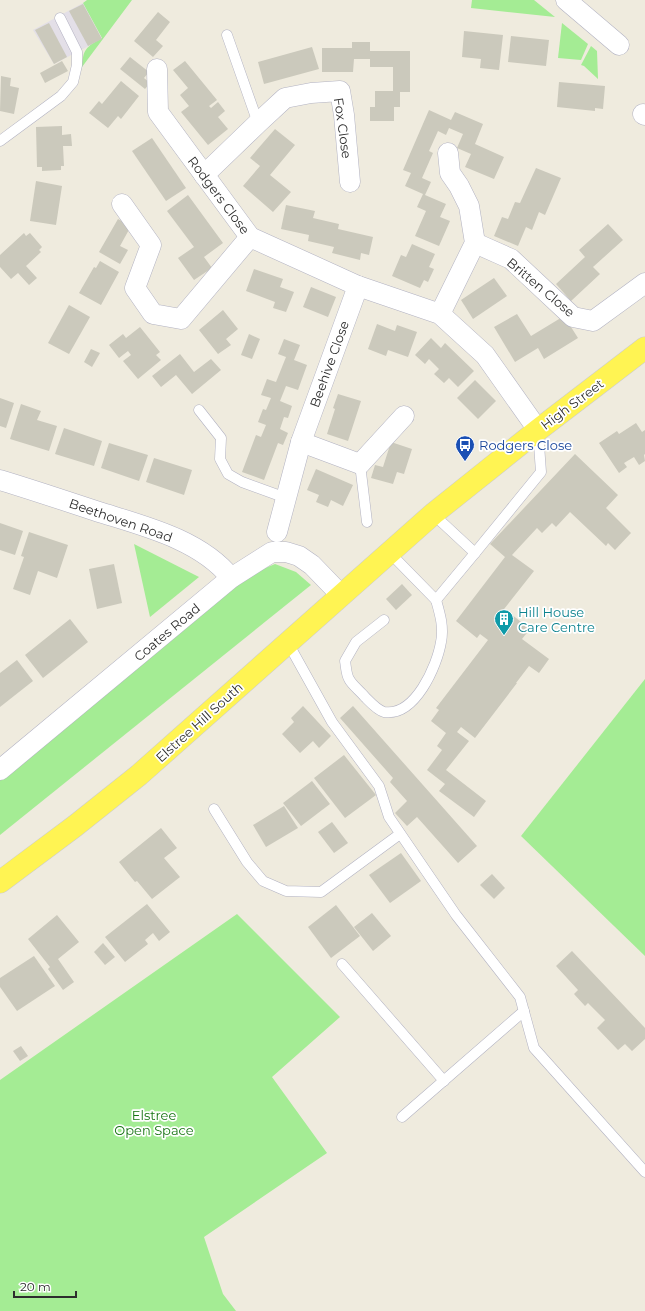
<svg xmlns="http://www.w3.org/2000/svg" width="645" height="1311" font-family="Montserrat,sans-serif">
	<rect width="100%" height="100%" fill="#efebde"/>
	<!-- industrial -->
	<polygon fill="#e3dfe7" points="83,3 102,39 54,64 33,30"/>
	<!-- green -->
	<g fill="#a4ec94">
		<path d="M87,0h45l-50,67c1,-18 4,-20 20,-29l-19,-35z"/>
		<polygon points="472,0 534,0 555,17 471,8"/>
		<polygon points="562,23 588,44 581,60 558,58"/>
		<polygon points="591,46 597,51 598,79 584,66 581,65"/>
		<polygon points="134,544 199,577 150,617"/>
		<polygon points="275,564 296,572 311,585 0,835 0,775 251,574"/>
		<polygon points="645,679 645,956 521,836"/>
		<polygon points="237,914 340,1017 272,1077 327,1153 204,1237 223,1294 236,1311 0,1311 0,1080"/>
	</g>
	<!-- building -->
	<g fill="#cbc9bc">
		<polygon points="83,4 102,39 88,46 69,11"/>
		<polygon points="158,12 170,22 156,40 163,46 153,57 134,41"/>
		<polygon points="49,23 67,57 54,64 35,30"/>
		<polygon points="464,31 503,35 499,70 480,68 481,59 462,57"/>
		<polygon points="511,36 549,40 546,66 508,62"/>
		<polygon points="352,42 370,42 370,51 410,51 410,92 400,92 400,107 394,107 394,121 370,121 370,107 375,107 375,91 393,91 393,67 370,67 370,59 354,59 353,72 322,72 322,48 352,48"/>
		<polygon points="312,47 319,69 264,84 258,62"/>
		<polygon points="130,57 149,72 144,78 150,83 145,89 120,69"/>
		<polygon points="62,61 68,71 45,83 40,73"/>
		<polygon points="185,61 217,100 209,106 211,108 218,102 225,111 218,117 228,129 208,145 181,112 189,106 180,95 188,88 173,70"/>
		<polygon points="1,76 11,78 10,86 19,88 14,114 0,111"/>
		<polygon points="121,81 139,96 121,119 118,116 108,128 89,113 99,101 102,104"/>
		<polygon points="559,82 605,86 603,109 595,108 595,111 557,107"/>
		<polygon points="429,110 451,120 455,112 483,124 475,144 504,157 494,179 465,167 471,154 457,148 463,134 449,128 446,135 438,131 429,151 433,153 422,178 431,182 425,195 446,204 440,217 450,221 439,246 415,236 426,211 417,207 423,194 405,186 411,173 403,170"/>
		<polygon points="62,126 62,135 71,134 72,146 63,146 64,166 61,166 61,170 42,171 42,167 37,167 36,127"/>
		<polygon points="275,129 295,145 270,175 291,192 273,212 243,186 260,166 250,158"/>
		<polygon points="152,138 186,188 166,201 132,151"/>
		<polygon points="536,168 561,178 545,215 539,212 532,230 526,227 518,246 494,236 502,217 508,219 515,202 520,203"/>
		<polygon points="36,181 62,186 56,225 30,221"/>
		<polygon points="188,195 223,243 204,257 212,268 194,280 178,258 194,247 167,211"/>
		<polygon points="286,205 315,211 313,218 339,224 338,229 373,237 369,255 361,253 360,260 332,253 334,247 308,241 309,235 281,229"/>
		<polygon points="118,219 131,226 120,246 128,250 120,264 99,252"/>
		<polygon points="608,224 623,240 593,267 600,274 571,301 556,284 585,257 579,250"/>
		<polygon points="24,233 26,236 30,233 42,247 39,250 41,252 26,266 37,278 29,285 18,273 11,279 0,267 0,255"/>
		<polygon points="412,244 435,254 429,267 434,269 428,282 424,280 420,288 392,276 401,255 406,257"/>
		<polygon points="100,261 119,272 101,305 79,293 94,267 96,268"/>
		<polygon points="254,269 283,279 280,287 294,292 286,312 273,308 275,302 246,291"/>
		<polygon points="494,278 507,296 473,319 461,300"/>
		<polygon points="311,287 336,297 328,317 303,307"/>
		<polygon points="69,305 90,317 69,354 48,343"/>
		<polygon points="223,310 238,329 226,339 231,345 218,354 199,330"/>
		<polygon points="517,314 531,336 564,316 578,338 544,359 538,348 515,362 494,327"/>
		<polygon points="377,324 395,331 397,325 417,332 408,357 388,350 386,356 368,349"/>
		<polygon points="140,327 160,352 156,355 161,360 138,379 123,361 131,355 128,351 119,358 109,345 123,334 126,338"/>
		<polygon points="249,334 260,339 252,359 241,355"/>
		<polygon points="431,338 441,348 445,343 474,371 458,387 449,378 444,383 434,374 439,369 429,359 425,364 415,355"/>
		<polygon points="284,339 300,345 294,360 307,365 298,390 286,386 280,401 292,406 288,418 284,417 280,429 288,433 283,445 278,443 264,480 242,472 256,435 261,437 266,425 258,422 263,409 266,410 271,398 261,395 267,379 276,382 286,357 278,354"/>
		<polygon points="91,349 100,353 92,367 84,362"/>
		<polygon points="180,354 194,372 211,359 221,370 192,394 176,375 161,387 152,376"/>
		<polygon points="475,380 496,401 478,419 457,398"/>
		<polygon points="338,394 361,401 348,441 327,434 335,409 333,408"/>
		<polygon points="0,398 14,403 6,428 0,426"/>
		<polygon points="21,404 41,411 37,420 57,426 49,451 10,439"/>
		<polygon points="636,423 642,432 645,430 645,454 644,455 645,461 639,465 634,457 624,463 627,467 619,473 599,443 617,431 619,434"/>
		<polygon points="64,428 102,441 94,466 55,454"/>
		<polygon points="391,442 412,449 404,474 397,472 393,484 371,478 375,465 383,467"/>
		<polygon points="109,443 148,455 139,481 101,468"/>
		<polygon points="575,454 618,495 606,508 631,533 615,550 608,543 606,546 570,512 556,527 552,523 542,533 537,528 512,555 534,571 497,618 504,623 511,614 530,629 522,639 549,659 539,673 529,666 516,683 517,683 475,738 461,727 457,732 469,741 446,770 486,801 474,817 439,791 445,784 427,770 442,750 437,746 446,733 431,721 439,710 436,708 488,640 480,634 477,638 456,621 505,557 490,544"/>
		<polygon points="154,458 192,470 184,495 146,482"/>
		<polygon points="316,469 353,485 343,506 331,500 328,507 316,502 319,495 307,490"/>
		<polygon points="0,523 23,531 15,555 0,550"/>
		<polygon points="29,532 68,545 57,578 38,571 30,595 13,589 24,557 21,556"/>
		<polygon points="114,564 122,603 97,609 89,569"/>
		<polygon points="402,584 412,595 396,610 386,599"/>
		<polygon points="70,619 88,642 43,678 25,655"/>
		<polygon points="17,660 33,681 0,707 0,673"/>
		<polygon points="303,706 331,736 319,748 313,741 300,753 282,734 294,722 291,718"/>
		<polygon points="353,706 477,846 458,863 417,817 407,826 395,813 407,801 390,782 393,778 340,718"/>
		<polygon points="344,755 376,795 345,818 314,778"/>
		<polygon points="312,781 330,804 301,826 283,803"/>
		<polygon points="284,806 298,828 266,847 253,825"/>
		<polygon points="332,822 348,843 334,853 318,832"/>
		<polygon points="161,828 177,848 164,858 180,877 152,899 137,881 135,882 119,862"/>
		<polygon points="401,853 421,881 390,903 369,875"/>
		<polygon points="492,874 505,888 494,899 480,885"/>
		<polygon points="147,904 170,932 159,941 153,933 145,940 148,944 125,962 105,937"/>
		<polygon points="336,905 360,936 331,958 308,927"/>
		<polygon points="372,913 391,936 373,951 354,927"/>
		<polygon points="57,915 79,942 58,959 74,982 63,990 48,969 50,967 28,939"/>
		<polygon points="103,943 115,957 105,965 94,952"/>
		<polygon points="572,951 645,1028 645,1039 632,1051 625,1044 618,1050 597,1028 605,1020 588,1003 585,1006 574,994 578,990 556,966"/>
		<polygon points="34,956 55,986 17,1011 0,987 0,978"/>
		<polygon points="21,1046 28,1056 20,1061 13,1051"/>
	</g>
	<g fill="none" stroke-linecap="round" stroke-linejoin="round">
		<defs>
			<g id="lane">
				<polyline points="227,35 258,123"/>
				<polyline points="0,141 61,96 73,82 77,65 77,52 60,18"/>
				<polyline points="199,410 221,438 220,459 228,474 242,482 286,498"/>
				<polyline points="360,464 367,522"/>
				<polyline points="389,552 436,600 475,553 433,514"/>
				<polyline points="475,553 541,472 538,431"/>
				<path d="M384,620l-28,22 -11,19c1,5 1,13 4,18 3,6 11,12 16,18 5,5 12,13 19,15 31,5 53,-46 57,-70 3,-15 -1,-28 -5,-42"/>
				<polyline points="288,643 332,722 379,786 389,817 456,915 520,997 534,1048 645,1172"/>
				<polyline points="214,809 247,862 263,881 286,891 321,892 400,834"/>
				<polyline points="342,964 444,1081"/>
				<polyline points="402,1117 524,1011"/>
			</g>
			<g id="street">
				<polyline points="566,0 619,45"/>
				<polyline points="157,69 158,112 250,237 358,286 440,314 485,355 538,430"/>
				<polyline points="643,114 645,115"/>
				<polyline points="204,175 258,123 285,98 311,93 340,91 344,115 350,182"/>
				<polyline points="122,204 151,245 135,288 153,314 181,319 250,237"/>
				<polyline points="475,243 511,259 573,317 593,321 645,283"/>
				<polyline points="440,314 475,243 469,206 459,186 450,173 448,153"/>
				<polyline points="301,442 360,464 404,416"/>
				<path d="M0,480c33,10 66,21 99,32 45,14 102,28 132,66"/>
				<polyline points="277,532 301,442 358,286"/>
				<polyline points="0,770 231,578 272,552 286,552 299,556 312,565 341,595"/>
			</g>
			<polyline id="primary" points="0,882 75,826 139,775 433,514 538,430 645,348"/>
		</defs>
		<!-- lane casing -->
		<use href="#lane" stroke="#b2b2c2" stroke-width="11"/>
		<!-- street casing -->
		<use href="#street" stroke="#b2b2c2" stroke-width="21"/>
		<!-- primary casing -->
		<use href="#primary" stroke="#cdcdcd" stroke-width="23"/>
		<!-- lane -->
		<use href="#lane" stroke="#fff" stroke-width="10"/>
		<!-- street -->
		<use href="#street" stroke="#fff" stroke-width="20"/>
		<!-- primary -->
		<use href="#primary" stroke="#fff453" stroke-width="22"/>
	</g>
	<!-- icons -->
	<defs>
		<symbol id="bus-pin" viewBox="-11 -11 22 30"><path d="M0 17L-7.5 6A9.5 9.5 0 1 1 7.5 6Z" fill="#1a4fb4" stroke="#fff"/><path d="M-5-6H5V4H4V6H2V4H-2V6H-4V4H-5ZM-3.5-4V0h7V-4ZM-3.5 1.2v1.5H-2V1.2ZM2 1.2v1.5H3.5V1.2Z" fill="#fff"/></symbol>
		<symbol id="building-pin" viewBox="-11 -11 22 30"><path d="M0 17L-7.5 6A9.5 9.5 0 1 1 7.5 6Z" fill="#0f9aa8" stroke="#fff"/><path d="M-4-6H4V6H1V3H-1V6H-4ZM-2.5-4.3h1.7v1.8h-1.7ZM.8-4.3h1.7v1.8H.8ZM-2.5-1h1.7V.8h-1.7ZM.8-1h1.7V.8H.8Z" fill="#fff"/></symbol>
	</defs>
	<g fill-rule="evenodd">
		<use href="#bus-pin" x="454" y="434" width="22" height="30"/>
		<use href="#building-pin" x="493" y="608" width="22" height="30"/>
	</g>
	<g text-anchor="middle" dominant-baseline="central" stroke-width="3.5" stroke-linejoin="round" paint-order="stroke">
		<!-- street labels -->
		<g font-size="13" fill="#2d2d2d" stroke="#fff">
			<text transform="translate(343 128) rotate(82)">Fox Close</text>
			<text transform="translate(219 195) rotate(53)">Rodgers Close</text>
			<text transform="translate(541 287) rotate(40)">Britten Close</text>
			<text transform="translate(329 364) rotate(-70)">Beehive Close</text>
			<text transform="translate(572 404) rotate(-37)">High Street</text>
			<text transform="translate(121 520) rotate(19)">Beethoven Road</text>
			<text transform="translate(167 632) rotate(-40)">Coates Road</text>
			<text transform="translate(199 722) rotate(-42)">Elstree Hill South</text>
		</g>
		<!-- transit labels -->
		<g font-size="13" fill="#164399" stroke="#fff" text-anchor="start">
			<text x="479" y="445">Rodgers Close</text>
		</g>
		<!-- culture labels -->
		<g font-size="13" fill="#0d838f" stroke="#fff" text-anchor="start">
			<text x="518" y="612">Hill House<tspan x="518" dy="15">Care Centre</tspan></text>
		</g>
		<!-- park labels -->
		<g font-size="13" fill="#167412" stroke="#fff">
			<text x="154" y="1115">Elstree<tspan x="154" dy="15">Open Space</tspan></text>
		</g>
	</g>
	<!-- scale -->
	<path d="M14 1291v6h62v-6" fill="none" stroke="#2d2d2d" stroke-width="2"/>
	<text x="20" y="1291" font-size="12" fill="#2d2d2d" stroke="#ffffff" stroke-width="3" paint-order="stroke">20 m</text>
</svg>
